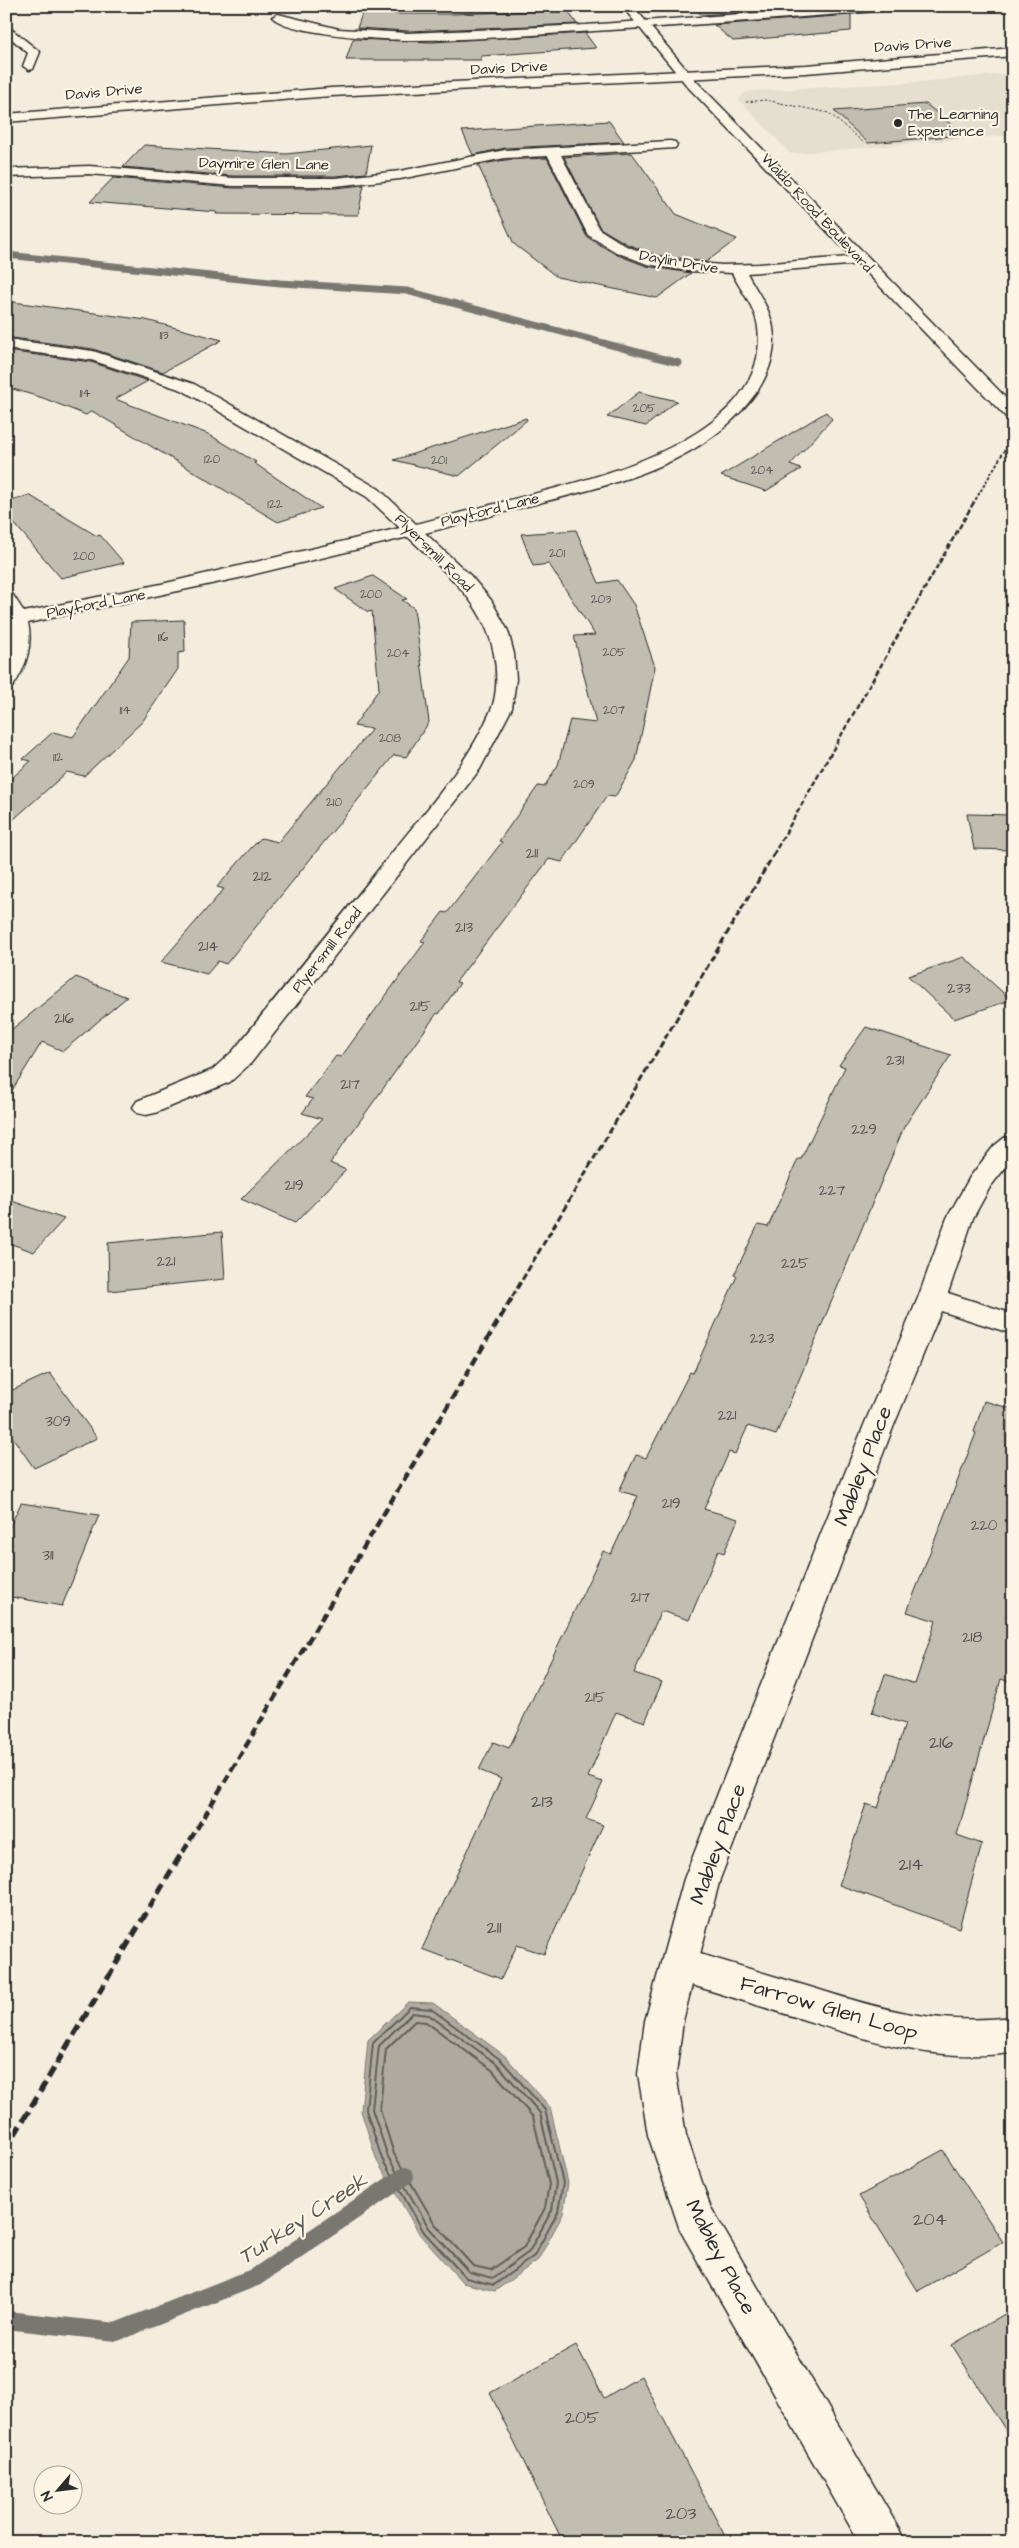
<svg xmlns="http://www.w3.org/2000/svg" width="1019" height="2548" font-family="'Architects Daughter',sans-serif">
	<rect width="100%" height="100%" fill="#f4edde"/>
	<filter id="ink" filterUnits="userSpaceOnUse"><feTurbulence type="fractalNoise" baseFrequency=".02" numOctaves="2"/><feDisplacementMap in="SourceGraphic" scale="10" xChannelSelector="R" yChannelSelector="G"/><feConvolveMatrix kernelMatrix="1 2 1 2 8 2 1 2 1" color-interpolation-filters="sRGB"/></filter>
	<g filter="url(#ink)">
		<!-- built -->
		<polygon fill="#e5dfd0" points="1013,73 1013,135 791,154 739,100 744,93 754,91 918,82"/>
		<!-- water -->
		<polygon fill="#afaaa0" stroke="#7a7771" points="408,2002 433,2003 505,2056 550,2107 568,2183 563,2214 538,2260 495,2291 463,2283 420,2235 377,2161 361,2111 368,2040"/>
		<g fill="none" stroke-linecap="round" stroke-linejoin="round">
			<!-- shore -->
			<g stroke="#605e5a" stroke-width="2">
				<polygon points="410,2007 431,2009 501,2060 545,2110 563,2183 558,2212 534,2256 494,2285 466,2278 424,2232 382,2159 366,2110 373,2043"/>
				<polygon points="412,2013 429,2015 497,2064 540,2113 556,2183 552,2210 529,2252 493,2278 469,2272 429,2228 388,2157 372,2109 379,2046"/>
				<polygon points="415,2021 426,2022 492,2070 533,2117 549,2184 545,2208 524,2247 491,2270 473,2266 435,2224 394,2154 380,2109 386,2049"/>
			</g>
			<!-- stream-far1 -->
			<polyline stroke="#7a7771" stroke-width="7" points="6,255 280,283 407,291 679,363"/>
			<!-- stream -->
			<polyline stroke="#7a7771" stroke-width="18" points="6,2320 116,2332 256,2277 405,2176"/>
		</g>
		<!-- building -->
		<g fill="#c2bdb1" stroke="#2b2b2b">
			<polygon points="691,6 826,6 702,15"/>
			<polygon points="567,10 577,24 408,31 357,28 363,11 395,11 394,14 451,14"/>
			<polygon points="851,15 851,31 733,41 714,25"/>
			<polygon points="585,33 596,48 481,56 481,60 346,60 353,39 432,42"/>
			<polygon points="926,104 964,135 868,143 834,111"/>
			<polygon points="609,121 624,142 505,148 473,155 462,131"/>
			<polygon points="144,145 286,154 371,145 366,173 335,176 233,176 123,167"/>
			<polygon points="632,153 676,214 737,239 706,262 656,255 627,244 600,228 564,157"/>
			<polygon points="547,158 587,237 615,254 646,266 691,273 657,298 557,277 514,244 478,165 505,160"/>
			<polygon points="113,178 233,188 335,188 364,185 358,215 216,214 217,212 90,202"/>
			<polygon points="6,301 146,320 222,340 163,372 93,349 6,337"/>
			<polygon points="6,351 91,362 148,381 115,399 208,434 256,462 254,463 321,508 278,522 92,411 86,415 43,398 6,387"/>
			<polygon points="639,392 677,401 646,426 607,417"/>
			<polygon points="826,412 832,419 790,465 801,469 766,491 721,476"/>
			<polygon points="526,418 527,420 459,476 394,460"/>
			<polygon points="29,495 97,536 100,535 124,563 61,578 6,514 6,503"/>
			<polygon points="576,530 599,583 617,580 634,605 655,667 636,760 615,797 607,796 562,862 549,859 456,982 460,983 439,1014 437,1013 330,1163 346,1170 295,1223 241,1199 322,1119 302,1113 313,1099 305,1097 336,1056 341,1057 425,942 421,941 443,912 447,913 502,842 499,841 538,786 544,787 558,765 570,720 596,723 574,636 595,635 549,564 533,566 521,534"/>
			<polygon points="373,576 407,599 402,600 414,608 429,722 406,757 394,755 226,964 218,961 207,974 161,962 224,889 217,887 251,848 261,838 278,842 372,729 354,726 379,689 372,611 368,612 335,589"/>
			<polygon points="184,620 185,652 178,653 178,669 142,722 84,776 67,772 6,826 6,783 31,761 23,759 53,732 73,737 129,657 131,622"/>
			<polygon points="967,814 1013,815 1013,850 974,849"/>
			<polygon points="964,957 1011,1000 954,1019 908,976"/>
			<polygon points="76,977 127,997 63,1051 42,1042 6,1100 6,1034"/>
			<polygon points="866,1027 951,1055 904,1127 776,1435 748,1426 735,1454 729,1452 704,1509 738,1519 724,1553 718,1551 689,1620 661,1611 634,1673 662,1682 645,1722 616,1712 588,1777 603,1782 586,1819 603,1825 544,1954 517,1945 501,1979 422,1949 501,1779 479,1770 493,1742 509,1748 603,1551 611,1554 638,1496 619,1491 636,1455 646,1458 690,1372 693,1373 737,1276 734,1275 758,1225 768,1227 798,1159 801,1159 845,1067 839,1065"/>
			<polygon points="6,1199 64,1219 34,1252 6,1242"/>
			<polygon points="222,1232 225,1279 109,1291 108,1243"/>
			<polygon points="50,1373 97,1438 34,1468 6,1428 6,1393"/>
			<polygon points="984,1401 1013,1409 1013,1683 1001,1679 957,1835 982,1844 959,1928 839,1885 866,1804 878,1808 905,1724 872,1713 885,1674 915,1684 936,1621 907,1612 976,1433 974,1432"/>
			<polygon points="21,1503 99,1515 62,1606 6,1596 6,1535"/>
			<polygon points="943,2150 1003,2242 918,2291 859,2196"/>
			<polygon points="1013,2309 1013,2442 952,2345"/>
			<polygon points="576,2345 604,2398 641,2376 728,2542 563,2542 490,2393"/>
		</g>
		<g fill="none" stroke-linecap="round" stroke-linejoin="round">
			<defs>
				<g id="street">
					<path d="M856,6h49l-5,3c-102,9 -204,16 -306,22 -62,4 -123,9 -185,9 -26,0 -121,-6 -137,-23l6,-3 61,15 69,4 178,-8z"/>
					<polygon points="6,25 40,52 33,69 29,70 23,66 28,53 6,34"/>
					<path d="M670,141l5,1 2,3 -2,3 -114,7 38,74 27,17 30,11 31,5 35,3 37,-1 102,-8 7,4 -7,4 -114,9c9,18 23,34 26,55 4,25 -5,50 -21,70 -51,68 -143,87 -221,107 -35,9 -71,19 -106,28l45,42 21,25 17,31 6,23 2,25 -4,29 -32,61 -229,294 -21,19 -75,31 -9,2 -9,-2 -4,-6 4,-6 75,-31 21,-19c52,-64 103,-128 154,-192 38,-48 80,-93 104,-149 7,-16 6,-40 3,-56 -9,-51 -50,-83 -86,-117l-169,41 -211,45c5,22 -2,45 -15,63l-7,2v-28l4,-20 -4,-25v-22l7,2 11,17 142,-29 234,-55 -33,-31 -185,-107 -91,-30 -85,-11v-10l87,12 101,33 185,105 37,35c37,-9 73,-19 110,-28 77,-20 246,-61 232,-168 -2,-20 -17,-37 -26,-55l-45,-2 -40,-7 -31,-12 -28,-17 -40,-79 -43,2 -105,21 -65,7h-102l-144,-12 -83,3v-8l83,-3 144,12h102l65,-7 105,-21z"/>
					<path d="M1013,1135v23l-23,29 -17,31 -25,75 65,21v20l-72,-23 -47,114 -174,454 -20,75c37,11 74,22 110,33 70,22 129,39 203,30v36c-78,9 -132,-9 -205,-32 -39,-12 -77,-24 -116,-36l-9,36 -7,53 10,61 24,71 188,321 7,15h-46l-179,-312 -32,-95 -10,-61 7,-53 39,-142 180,-454 54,-127 29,-80 23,-41 24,-31 10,-8z"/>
				</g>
				<polygon id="secondary" points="622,6 633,6 696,81 1013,405 1013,420 1007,418 688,87"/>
				<polygon id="primary" points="1013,48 1013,56 806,73 331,96 6,122 6,114 331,88 806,65"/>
			</defs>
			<!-- street casing -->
			<use href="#street" stroke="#2b2b2b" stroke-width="3"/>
			<!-- secondary casing -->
			<use href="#secondary" stroke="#2b2b2b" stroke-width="3"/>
			<!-- primary casing -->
			<use href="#primary" stroke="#2b2b2b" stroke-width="3"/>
			<!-- path -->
			<polyline stroke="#2b2b2b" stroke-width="1" stroke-dasharray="2.5 2" stroke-linecap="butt" points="746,102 765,100 829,113 864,143"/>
			<!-- street -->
			<use href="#street" fill="#fcf5e5" fill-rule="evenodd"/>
			<!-- secondary -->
			<use href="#secondary" fill="#fcf5e5" fill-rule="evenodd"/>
			<!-- primary -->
			<use href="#primary" fill="#fcf5e5" fill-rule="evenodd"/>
			<!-- rail-far4 -->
			<polyline stroke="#2b2b2b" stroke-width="2" stroke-dasharray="3 2" stroke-linecap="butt" points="973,504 1013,436"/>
			<!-- rail-far3 -->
			<polyline stroke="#2b2b2b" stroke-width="2.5" stroke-dasharray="5.5 2.5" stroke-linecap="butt" points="773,855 974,502"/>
			<!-- rail-far2 -->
			<polyline stroke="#2b2b2b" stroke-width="3" stroke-dasharray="7 3" stroke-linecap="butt" points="512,1297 774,854"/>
			<!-- rail-far1 -->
			<polyline stroke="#2b2b2b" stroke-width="4.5" stroke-dasharray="9 4.5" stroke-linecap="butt" points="183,1852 513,1296"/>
			<!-- rail -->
			<polyline stroke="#2b2b2b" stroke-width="5.5" stroke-dasharray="11 5.5" stroke-linecap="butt" points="6,2149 183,1851"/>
		</g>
	</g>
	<!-- markers -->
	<circle fill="#2b2b2b" stroke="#fcf5e5" stroke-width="2" cx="898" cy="123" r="5"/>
	<g text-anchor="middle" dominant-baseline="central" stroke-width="4.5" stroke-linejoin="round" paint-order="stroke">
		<!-- far-number labels -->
		<g font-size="12" fill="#51504c">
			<text x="164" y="335">113</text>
			<text x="85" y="393">114</text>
			<text x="644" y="408">205</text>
			<text x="212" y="459">120</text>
			<text x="439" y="460">201</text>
			<text x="762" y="470">204</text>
			<text x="275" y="504">122</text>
			<text x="557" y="553">201</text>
			<text x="84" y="556">200</text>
			<text x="371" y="594">200</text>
			<text x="601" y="599">203</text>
			<text x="163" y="637">116</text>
			<text x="614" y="652">205</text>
			<text x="398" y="653">204</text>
			<text x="125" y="710">114</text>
			<text x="614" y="710">207</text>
			<text x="390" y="738">208</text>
			<text x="58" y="757">112</text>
			<text x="584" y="784">209</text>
			<text x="334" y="802">210</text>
		</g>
		<!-- far-street labels -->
		<g font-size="15" fill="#2b2b2b" stroke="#fcf5e5">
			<text transform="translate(913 45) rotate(-4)">Davis Drive</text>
			<text transform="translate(509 68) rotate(-3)">Davis Drive</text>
			<text transform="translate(104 92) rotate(-5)">Davis Drive</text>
			<text transform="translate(264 164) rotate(1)">Daymire Glen Lane</text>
			<text transform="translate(817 213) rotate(47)">Waldo Rood Boulevard</text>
			<text transform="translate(679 262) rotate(10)">Daylin Drive</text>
			<text transform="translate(490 510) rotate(-14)">Playford Lane</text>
			<text transform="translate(434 553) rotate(45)">Plyersmill Road</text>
			<text transform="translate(96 604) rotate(-11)">Playford Lane</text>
			<text transform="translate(327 950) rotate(-52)">Plyersmill Road</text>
		</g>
		<!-- far-poi labels -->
		<g font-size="15" fill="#2b2b2b" stroke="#fcf5e5" text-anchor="start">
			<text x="908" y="114">The Learning<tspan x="908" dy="17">Experience</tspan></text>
		</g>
		<!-- number labels -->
		<g font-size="15" fill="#51504c">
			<text x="532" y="853">211</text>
			<text x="262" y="876">212</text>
			<text x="464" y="927">213</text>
			<text x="208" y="946">214</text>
			<text x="959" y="988">233</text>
			<text x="420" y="1006">215</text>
			<text x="64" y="1018">216</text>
			<text x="895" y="1060">231</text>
			<text x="350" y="1084">217</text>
			<text x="864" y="1129">229</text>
			<text x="294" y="1185">219</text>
			<text x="832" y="1190">227</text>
			<text x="166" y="1261">221</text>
			<text x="795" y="1263">225</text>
			<text x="762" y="1338">223</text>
			<text x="727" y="1415">221</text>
			<text x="58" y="1421">309</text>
			<text x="671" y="1503">219</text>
			<text x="984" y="1525">220</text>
			<text x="48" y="1555">311</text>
			<text x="640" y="1597">217</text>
			<text x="972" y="1637">218</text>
			<text x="595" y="1697">215</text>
		</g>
		<!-- near-number labels -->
		<g font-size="18" fill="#51504c">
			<text x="941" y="1742">216</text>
			<text x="542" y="1801">213</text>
			<text x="911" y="1864">214</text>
			<text x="494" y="1927">211</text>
			<text x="930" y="2219">204</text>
			<text x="582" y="2417">205</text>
			<text x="681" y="2513">203</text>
		</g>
		<!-- near-street labels -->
		<g font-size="21" fill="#2b2b2b" stroke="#fcf5e5">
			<text transform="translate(863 1466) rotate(-69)">Mabley Place</text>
			<text transform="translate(718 1844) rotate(-70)">Mabley Place</text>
			<text transform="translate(829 2008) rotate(16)">Farrow Glen Loop</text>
			<text transform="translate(721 2257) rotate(62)">Mabley Place</text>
		</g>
		<!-- near-water labels -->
		<g font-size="22" font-style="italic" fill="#595754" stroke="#fcf5e5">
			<text transform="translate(303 2219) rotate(-33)">Turkey Creek</text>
		</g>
	</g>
	<!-- margin -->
	<rect width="1019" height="2548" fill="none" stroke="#fcf5e5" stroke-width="25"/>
	<rect x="12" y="12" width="994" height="2523" fill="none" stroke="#2b2b2b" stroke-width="2" filter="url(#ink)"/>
	<!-- north arrow -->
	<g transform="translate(58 2490) rotate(242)"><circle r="24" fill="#fcf5e5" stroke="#a8a49b"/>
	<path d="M0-4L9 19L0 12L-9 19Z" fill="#2b2b2b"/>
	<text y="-8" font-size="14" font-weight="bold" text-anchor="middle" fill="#2b2b2b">N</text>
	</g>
</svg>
